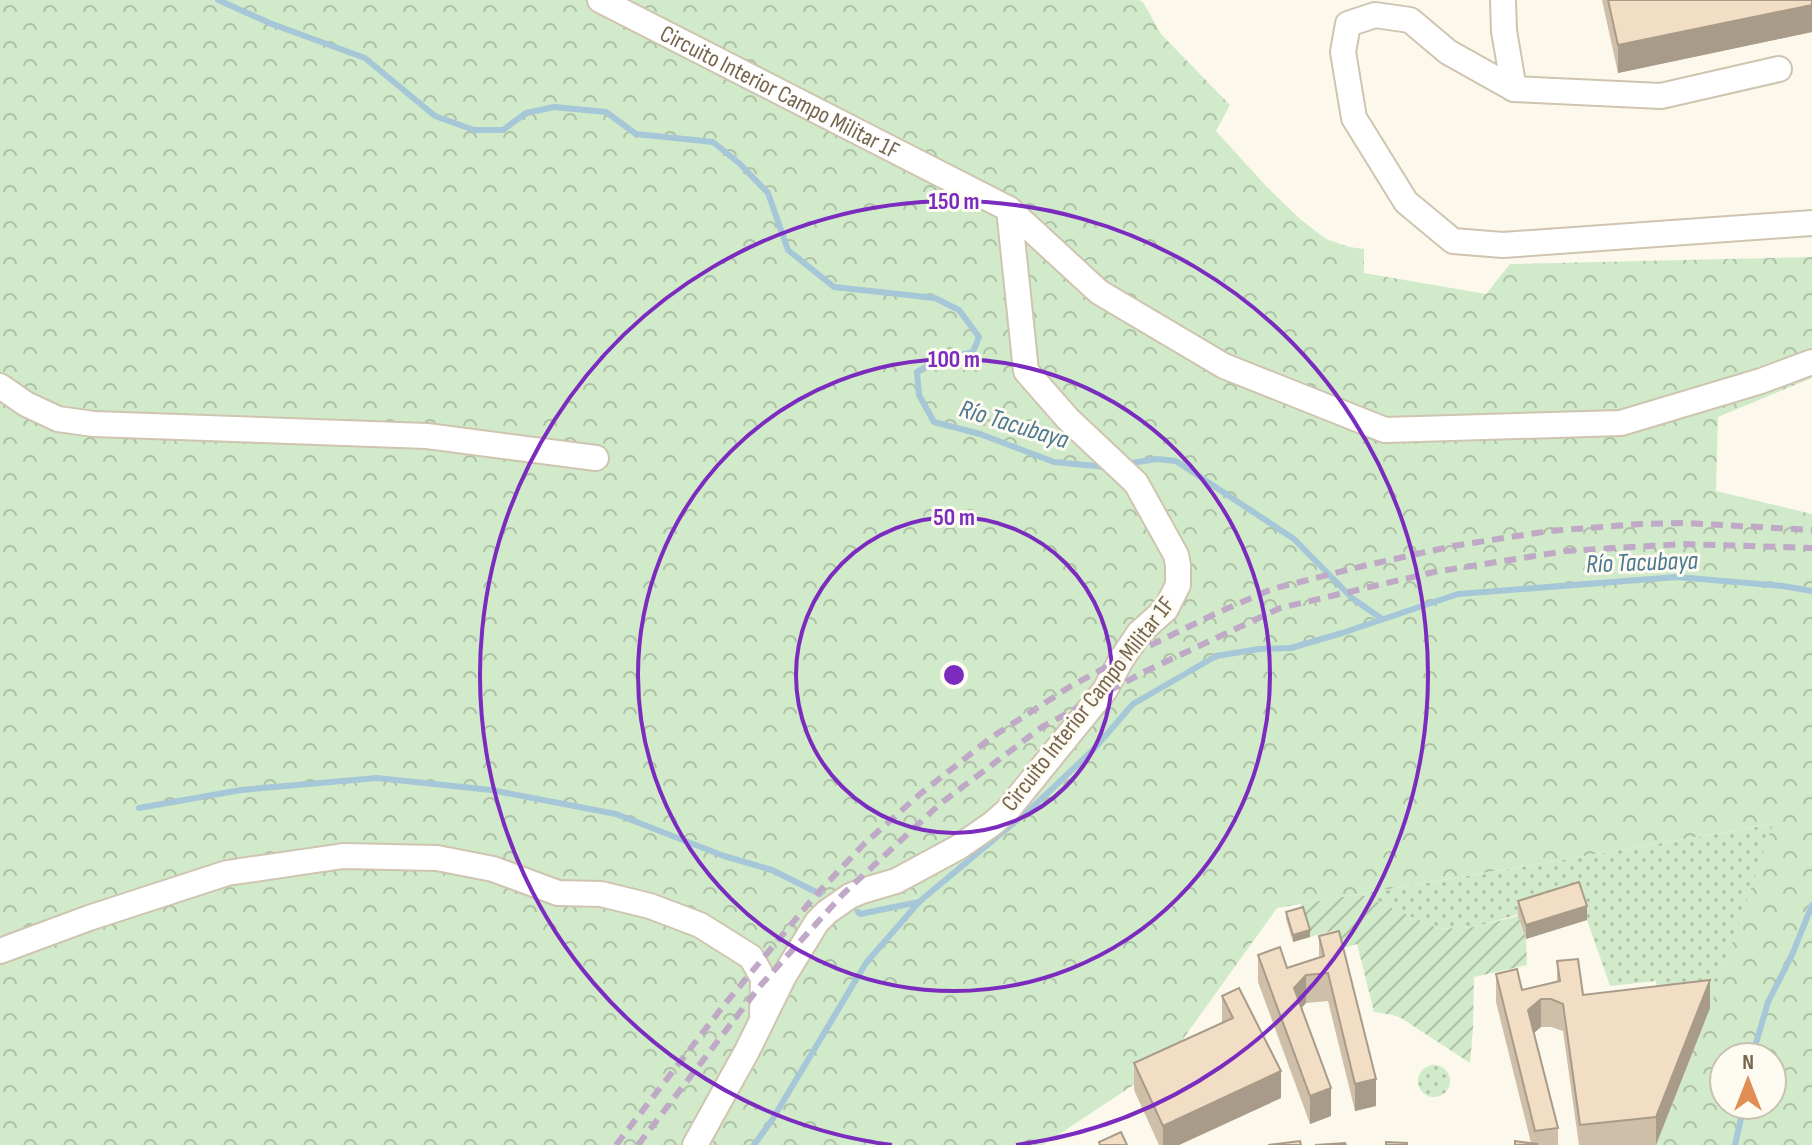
<svg xmlns="http://www.w3.org/2000/svg" width="1812" height="1145" font-family="'Sofia Sans Condensed',sans-serif">
	<defs>
		<pattern id="grass-dots" width="8" height="8" patternUnits="userSpaceOnUse" patternTransform="scale(2)"><rect width="8" height="8" fill="#d1eaca"/><path d="M2 2h.1M6 6h.1" fill="none" stroke="#aec1a6" stroke-width="1.8" stroke-linecap="round"/></pattern>
		<pattern id="forest-crowns" width="20" height="18" patternUnits="userSpaceOnUse" patternTransform="scale(2)"><rect width="20" height="18" fill="#d1eaca"/><path d="M2 6a3 3 0 1 1 6 0M12 15a3 3 0 1 1 6 0" fill="none" stroke="#aec1a6"/></pattern>
		<pattern id="garden-furrows" width="10" height="10" patternUnits="userSpaceOnUse" patternTransform="scale(2)"><rect width="10" height="10" fill="#d1eaca"/><path d="M-1 1l2-2M0 10L10 0M9 11l2-2" fill="none" stroke="#aec1a6"/></pattern>
	</defs>
	<rect width="100%" height="100%" fill="#fcf9ec"/>
	<!-- grass -->
	<g fill="url(#grass-dots)">
		<polygon points="1774,824 1710,1008 1660,1014 1656,981 1610,986 1579,897 1475,927 1438,929 1360,894"/>
		<circle cx="1434" cy="1081" r="16"/>
	</g>
	<!-- forest -->
	<path fill="url(#forest-crowns)" fill-rule="evenodd" d="M0,0h1139l4,2 18,32 69,71 -14,26 51,56 33,32 26,20 23,8 15,2v24l122,21 24,-30 302,-7v121l-94,39 -2,74 96,23v631h-156l54,-137 63,-184 -496,84 -112,156 -122,81h-1043zM1724,1057h48v48h-48z"/>
	<!-- garden -->
	<polygon fill="url(#garden-furrows)" points="1360,894 1439,929 1475,927 1518,916 1526,939 1527,965 1474,977 1473,1029 1470,1063 1401,1018 1393,1015 1374,1012 1357,944 1340,949 1335,930 1310,937 1301,904"/>
	<g fill="none" stroke-linecap="round" stroke-linejoin="round">
		<!-- stream -->
		<g stroke="#a6c7d7" stroke-width="6">
			<polyline points="218,0 272,24 365,58 435,116 474,130 503,130 526,113 554,107 606,112 636,134 713,142 740,164 768,193 788,250 834,287 935,298 959,310 979,337 973,352 937,361 917,372 919,395 934,422 980,434 1054,462 1106,467"/>
			<polyline points="1125,464 1157,459 1176,461 1294,539 1352,598 1382,619"/>
			<polyline points="139,808 241,790 377,778 491,790 616,814 724,856 772,870 820,894"/>
			<polyline points="858,912 860,914 919,902"/>
			<polyline points="1752,1057 1768,1002 1792,955 1812,905"/>
			<polyline points="754,1145 772,1120 866,963 919,902 1035,805 1093,750 1133,704 1216,656 1259,649 1291,648 1342,633 1458,594 1677,577 1783,586 1812,591"/>
			<polyline points="1735,1145 1744,1105"/>
		</g>
		<defs>
			<g id="street">
				<path id="s1" d="M600,0l409,209 17,162 42,48 68,64 40,72 2,10v20l-12,24 -27,24 -18,27 -16,30 -98,121 -15,13 -33,23 -63,34 -34,10 -12,5 -23,16 -10,10 -33,54 -37,75 -52,94"/>
				<polyline points="1503,0 1504,31 1514,89 1448,52 1410,20 1375,15 1348,24 1343,52 1354,118 1406,202 1453,241 1503,245 1812,223"/>
				<polyline points="1514,89 1661,96 1779,69"/>
				<polyline points="1009,209 1099,292 1224,366 1385,430 1621,423 1761,381 1812,362"/>
				<polyline points="0,386 26,404 58,419 94,424 427,436 596,458"/>
				<polyline points="0,951 89,918 227,873 343,856 437,858 493,869 558,893 601,894 650,906 700,925 751,957 763,978 762,1014"/>
			</g>
		</defs>
		<!-- street casing -->
		<use href="#street" stroke="#cfc4b0" stroke-width="28"/>
		<!-- street -->
		<use href="#street" stroke="#fff" stroke-width="24"/>
		<!-- rail -->
		<g stroke="#bfa9c7" stroke-width="6" stroke-dasharray="12 8" stroke-linecap="butt">
			<polyline points="616,1145 724,1005 815,896 864,844 920,794 992,737 1071,686 1112,664 1219,612 1272,589 1363,566 1453,546 1549,531 1641,524 1686,523 1812,530"/>
			<polyline points="638,1145 760,986 843,894 940,804 1042,727 1146,671 1280,608 1434,572 1566,551 1683,544 1812,548"/>
		</g>
	</g>
	<!-- wall -->
	<g fill="#cfbfa9">
		<polygon points="1602,0 1812,0 1812,32 1618,73"/>
		<polygon points="1518,901 1587,920 1526,939 1518,916"/>
		<polygon points="1286,912 1310,937 1293,942 1286,919"/>
		<polygon points="1319,936 1376,1106 1355,1111 1328,1001 1306,1003 1302,1008 1331,1116 1310,1124 1258,982 1258,955 1287,968 1319,957"/>
		<polygon points="1557,961 1583,995 1710,1008 1656,1145 1579,1145 1563,1031 1551,1027 1541,1027 1534,1033 1558,1128 1558,1145 1515,1145 1531,1143 1496,1002 1496,974 1522,990 1557,982"/>
		<polygon points="1222,996 1281,1098 1179,1145 1159,1145 1134,1090 1134,1063 1222,1023"/>
	</g>
	<!-- shaded-wall -->
	<g fill="#a99b89">
		<polygon points="1812,5 1812,32 1618,73 1618,45"/>
		<polygon points="1587,906 1587,920 1526,939 1526,925"/>
		<polygon points="1310,930 1310,937 1293,942 1293,935"/>
		<polygon points="1306,975 1306,1003 1294,1015 1294,988"/>
		<polygon points="1710,980 1710,1008 1656,1145 1656,1117"/>
		<polygon points="1541,999 1541,1027 1528,1038 1528,1010"/>
		<polygon points="1281,1071 1281,1098 1179,1145 1163,1145 1163,1126"/>
		<polygon points="1376,1079 1376,1106 1355,1111 1355,1084"/>
		<polygon points="1331,1088 1331,1116 1310,1124 1310,1096"/>
	</g>
	<!-- building -->
	<g fill="#f1dec4" stroke="#a99b89" stroke-width="2">
		<polygon points="1608,0 1812,0 1812,5 1618,45"/>
		<polygon points="1579,882 1587,906 1526,925 1518,901"/>
		<polygon points="1303,907 1310,930 1293,935 1286,912"/>
		<polygon points="1339,931 1376,1079 1355,1084 1328,973 1306,975 1294,988 1331,1088 1310,1096 1258,955 1280,947 1287,968 1324,956 1319,936"/>
		<polygon points="1578,959 1583,995 1710,980 1656,1117 1580,1125 1563,1004 1551,999 1541,999 1528,1010 1558,1128 1535,1131 1496,974 1517,969 1522,990 1560,981 1557,961"/>
		<polygon points="1239,988 1281,1071 1163,1126 1134,1063 1233,1018 1222,996"/>
		<polygon points="1121,1132 1127,1145 1100,1145 1099,1142"/>
		<polygon points="1300,1141 1301,1145 1268,1145"/>
		<polygon points="1515,1141 1538,1144 1515,1145"/>
		<polygon points="1386,1142 1407,1143 1407,1145 1386,1145"/>
		<polygon points="1345,1143 1346,1145 1315,1145"/>
	</g>
	<!-- distance rings -->
	<g fill="none" stroke="#7b2cbf" stroke-width="4">
		<circle cx="954" cy="675" r="158"/>
		<circle cx="954" cy="675" r="316"/>
		<path d="M892 1145A474 474 0 1 1 1016 1145"/>
	</g>
	<g text-anchor="middle" dominant-baseline="central" stroke-width="6" stroke-linejoin="round" paint-order="stroke">
		<!-- street labels -->
		<g font-size="24" fill="#77654e" stroke="#fefcf2">
			<text stroke="none"><textPath href="#s1" startOffset="202">Circuito Interior Campo Militar 1F</textPath></text>
			<text transform="translate(1088 704) rotate(-52)">Circuito Interior Campo Militar 1F</text>
		</g>
		<!-- water labels -->
		<g font-size="26" font-style="italic" fill="#4c7891" stroke="#fefcf2">
			<text transform="translate(1014 425) rotate(17)">Río Tacubaya</text>
			<text transform="translate(1642 563) rotate(-2)">Río Tacubaya</text>
		</g>
	</g>
	<circle cx="954" cy="675" r="12" fill="#7b2cbf" stroke="#fefcf2" stroke-width="4"/>
	<g font-size="24" text-anchor="middle" font-weight="bold" fill="#7b2cbf" stroke="#fefcf2" stroke-width="6" stroke-linejoin="round" paint-order="stroke">
		<text x="954" y="209">150 m</text>
		<text x="954" y="367">100 m</text>
		<text x="954" y="525">50 m</text>
	</g>
	<!-- north arrow -->
	<g transform="translate(1748 1081)"><circle r="38" fill="#fefcf2" stroke="#c8c0b0" stroke-width="2"/>
	<path d="M0-6L14 30L0 20L-14 30Z" fill="#e18e56"/>
	<text y="-12" font-size="22" font-weight="bold" text-anchor="middle" fill="#77654e">N</text>
	</g>
</svg>
